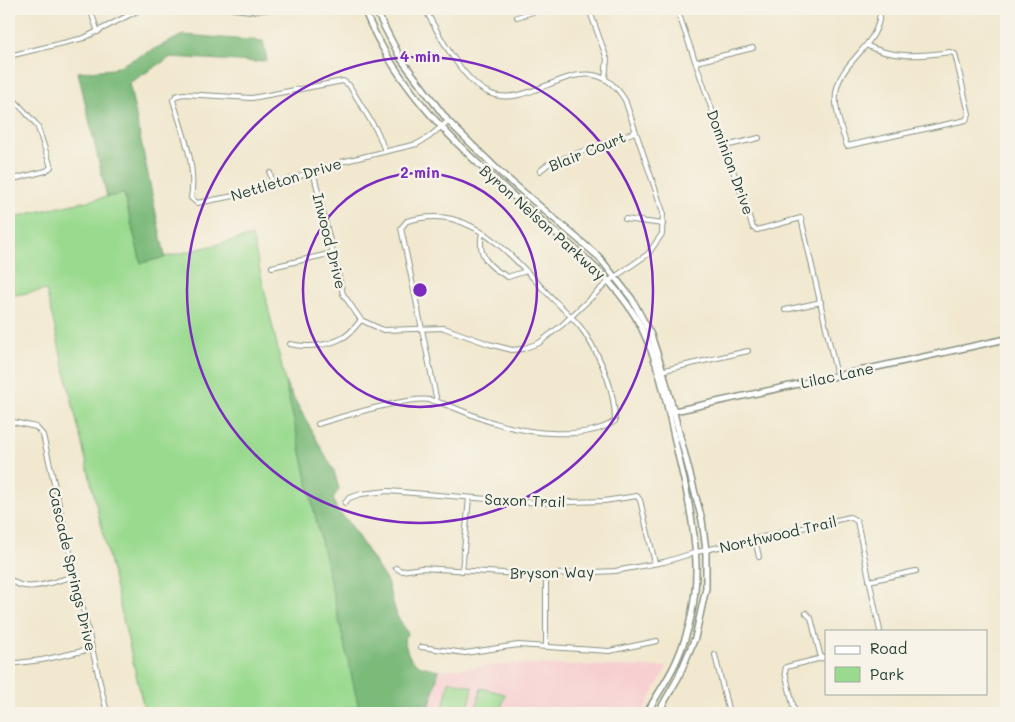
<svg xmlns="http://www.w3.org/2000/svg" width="1015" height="722" font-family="Mali,sans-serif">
	<rect width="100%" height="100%" fill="#f7f3e8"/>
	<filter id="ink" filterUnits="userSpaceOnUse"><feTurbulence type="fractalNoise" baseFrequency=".02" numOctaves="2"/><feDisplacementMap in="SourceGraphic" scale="10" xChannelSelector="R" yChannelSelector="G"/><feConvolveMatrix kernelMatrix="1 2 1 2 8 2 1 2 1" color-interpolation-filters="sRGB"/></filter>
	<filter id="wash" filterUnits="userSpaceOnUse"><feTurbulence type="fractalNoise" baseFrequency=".0096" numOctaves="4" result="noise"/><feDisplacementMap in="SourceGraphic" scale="20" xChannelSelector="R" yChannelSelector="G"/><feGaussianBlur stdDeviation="1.12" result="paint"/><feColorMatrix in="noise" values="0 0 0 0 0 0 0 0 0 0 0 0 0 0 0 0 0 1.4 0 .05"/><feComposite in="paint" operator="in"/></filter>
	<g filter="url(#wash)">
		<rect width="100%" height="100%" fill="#f1e8cf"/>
		<!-- built -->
		<polygon fill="#f7cfd1" points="512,664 667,667 642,713 428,713 439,670"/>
		<!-- green -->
		<g fill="#9ada8f" stroke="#5c8c62">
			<polygon points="124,193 141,263 252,236 359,706 327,713 145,713 46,290 9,296 9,218"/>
			<polygon points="449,681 473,687 467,713 442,713"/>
			<polygon points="481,688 505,694 500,713 475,713"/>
		</g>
		<!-- forest -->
		<g fill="#7bba7a" stroke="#4d7c57">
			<polygon points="183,35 263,41 267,60 256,62 171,57 129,83 165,257 141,263 124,194 107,197 78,72 113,69"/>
			<path d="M285,382l49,89 5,18 -6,9 4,13 11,10 39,61 10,34 11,17 -4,5c5,26 10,27 35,32l-11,43h-68z"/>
		</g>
	</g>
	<g filter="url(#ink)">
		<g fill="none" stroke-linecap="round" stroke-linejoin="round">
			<defs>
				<g id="minor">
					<polyline points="90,9 98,32"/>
					<polyline points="233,9 252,11 274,9"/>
					<polyline points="589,9 607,59 605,78"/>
					<polyline points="677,9 753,228 757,230 801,218 837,376"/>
					<polyline points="517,17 542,9"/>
					<path d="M866,45c26,14 56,11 84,7l5,2 14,60 -3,6 -119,26c-5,-14 -13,-38 -11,-53 4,-34 45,-46 44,-84"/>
					<polyline points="9,56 84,38 141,9"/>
					<polyline points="696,62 753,48"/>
					<polyline points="9,94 37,125 51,167 46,171 9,180"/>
					<polyline points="725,146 759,138"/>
					<path d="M385,151l-7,-18 -29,-48 -6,-4 -91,17 -69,-4 -7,2 -3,4c9,31 24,65 18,98l6,5 52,-10 92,-31 76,-18 12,-7 19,-16"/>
					<path d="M313,171l30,123 18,26 22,10 61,-2 45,16 23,6 10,-1 17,-6 23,-18 47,-44 39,-27 14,-20 1,-22 -38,-112c-38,-63 -91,13 -136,-7 -26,-11 -51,-60 -64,-84"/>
					<polyline points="540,171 548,164 635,132"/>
					<polyline points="270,173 273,185"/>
					<polyline points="625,219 663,224"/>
					<path d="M482,233c-5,22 6,34 26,44l18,-6"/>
					<polyline points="272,267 333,253"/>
					<polyline points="785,310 821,302"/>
					<path d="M290,344c15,4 39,2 54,-7 6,-3 12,-11 17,-17"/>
					<polyline points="660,371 748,351"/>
					<polyline points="9,421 36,427 43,435 107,713"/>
					<path d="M318,424c23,-7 90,-28 112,-24 23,5 43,17 65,23 32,10 91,18 120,-2 0,-31 -14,-63 -31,-89 -8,-12 -21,-23 -31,-33 -29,-29 -60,-70 -101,-80 -16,-4 -30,-2 -45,2l-6,7 36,174"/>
					<polyline points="345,503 349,498 361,494 388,491 539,503 604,501 637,496 640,500 655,563"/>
					<polyline points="755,539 759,557"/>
					<polyline points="396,568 401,571 422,568 537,575 615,571 664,562 697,552 850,517 857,521 880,631"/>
					<polyline points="462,571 469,498"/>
					<polyline points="546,575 546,647"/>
					<path d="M13,581c14,13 45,-1 62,-5"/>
					<polyline points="869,581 916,571"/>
					<polyline points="806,613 811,618 821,658"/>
					<polyline points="421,647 465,653 518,645 609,651 657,641"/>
					<polyline points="715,655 729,713"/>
					<polyline points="9,664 42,660 92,649"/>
					<polyline points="795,713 785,672 786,667 826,657"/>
				</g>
				<g id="tertiary">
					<path d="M364,9c37,93 115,156 187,220 31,26 63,52 84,87 26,44 33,97 45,147 17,70 27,131 -4,199 -8,18 -20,34 -29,51"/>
					<polyline points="375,9 401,59 448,121 501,173 599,257 632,299 651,335 663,371 702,520 706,550 706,588 695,638 678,678 658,713"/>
					<polyline points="670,412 1006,339"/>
				</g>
			</defs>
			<!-- minor casing -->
			<use href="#minor" stroke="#889282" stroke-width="6"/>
			<!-- tertiary casing -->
			<use href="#tertiary" stroke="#889282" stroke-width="8"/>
			<!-- minor -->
			<use href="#minor" stroke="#fff" stroke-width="4"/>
			<!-- tertiary -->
			<use href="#tertiary" stroke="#fff" stroke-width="5"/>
		</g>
	</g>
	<!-- distance rings -->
	<g fill="none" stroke="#7b2cbf" stroke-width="2.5">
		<circle cx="420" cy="290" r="117"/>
		<circle cx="420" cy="290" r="233"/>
	</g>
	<g text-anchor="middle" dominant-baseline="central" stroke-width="5" stroke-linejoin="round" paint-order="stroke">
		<!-- street labels -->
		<g font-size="15" fill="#1f3d34" stroke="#f7f3e8">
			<text transform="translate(587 151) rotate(-22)">Blair Court</text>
			<text transform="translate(731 162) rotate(70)">Dominion Drive</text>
			<text transform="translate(286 179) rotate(-17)">Nettleton Drive</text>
			<text transform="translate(543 222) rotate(42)">Byron Nelson Parkway</text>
			<text transform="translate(330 241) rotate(76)">Inwood Drive</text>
			<text transform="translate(837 375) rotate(-12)">Lilac Lane</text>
			<text transform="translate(525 500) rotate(2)">Saxon Trail</text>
			<text transform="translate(778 534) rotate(-13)">Northwood Trail</text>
			<text transform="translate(73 569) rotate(77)">Cascade Springs Drive</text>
			<text transform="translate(552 572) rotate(-1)">Bryson Way</text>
		</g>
	</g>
	<circle cx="420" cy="290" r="8" fill="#7b2cbf" stroke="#f7f3e8" stroke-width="2.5"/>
	<g font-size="15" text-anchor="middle" font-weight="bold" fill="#7b2cbf" stroke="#f7f3e8" stroke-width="5" stroke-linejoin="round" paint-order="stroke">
		<text x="420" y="62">4 min</text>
		<text x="420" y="178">2 min</text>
	</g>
	<!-- margin -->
	<rect width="1015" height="722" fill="none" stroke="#f7f3e8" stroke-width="30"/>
	<!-- legend -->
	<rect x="825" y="630" width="162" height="65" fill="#f7f3e8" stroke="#a1aaa0"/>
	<rect x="835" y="646" width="25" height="8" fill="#ffffff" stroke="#a1aaa0"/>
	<text x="870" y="654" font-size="15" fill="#1f3d34">Road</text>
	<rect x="835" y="667" width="25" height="15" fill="#9ada8f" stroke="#a1aaa0"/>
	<text x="870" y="680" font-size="15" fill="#1f3d34">Park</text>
</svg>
